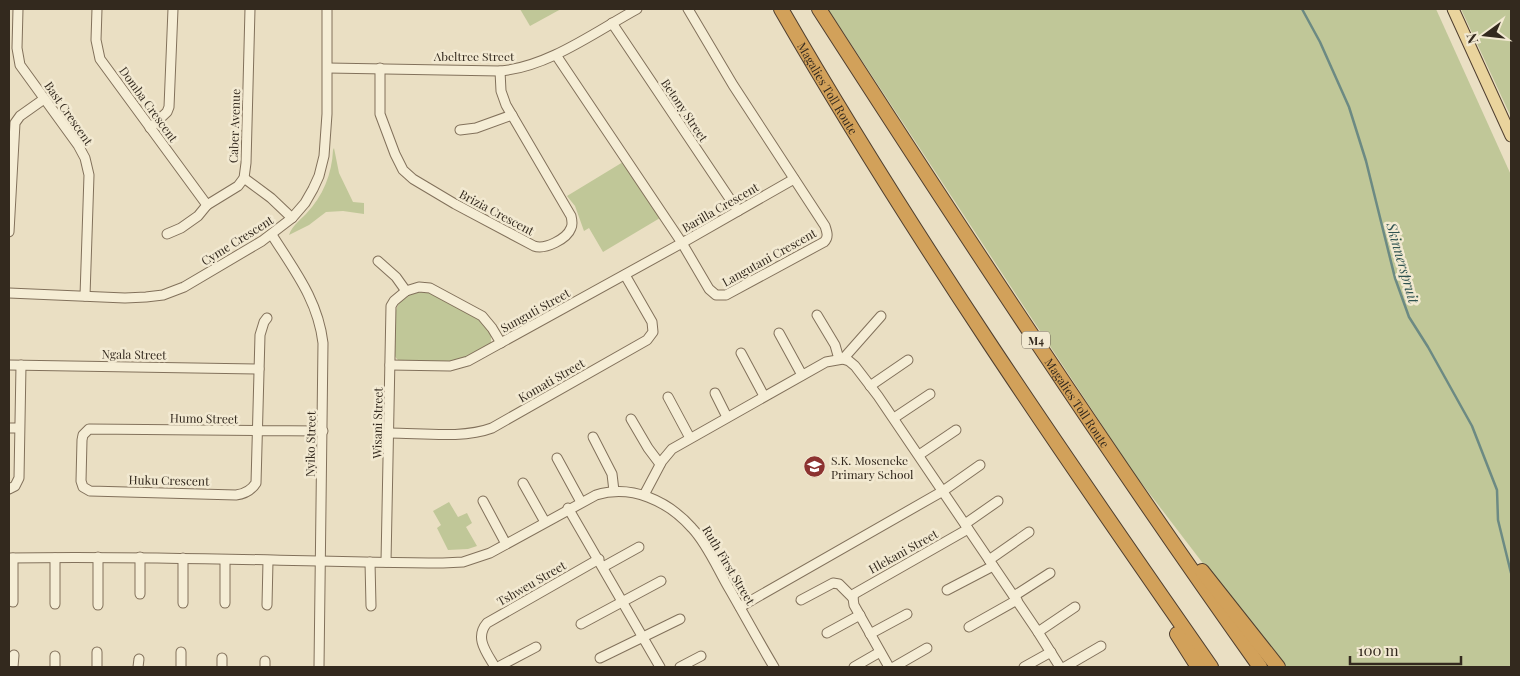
<svg xmlns="http://www.w3.org/2000/svg" width="1520" height="676" font-family="'Playfair Display',serif">
	<rect width="100%" height="100%" fill="#eadfc3"/>
	<!-- green -->
	<g fill="#c0c798">
		<polygon points="520,9 561,9 530,26"/>
		<polygon points="828,9 1436,9 1511,175 1511,667 1285,667 1231,600 1133,472"/>
		<polygon points="1461,9 1511,9 1511,117"/>
		<path d="M334,148l5,25 14,29 11,1v11l-21,-3 -17,1 -17,13 -20,10c3,-9 11,-15 17,-21 17,-18 26,-40 27,-64z"/>
		<polygon points="623,162 660,218 603,252 589,228 584,231 575,206 567,196"/>
		<path d="M420,290l14,4 46,26 11,14v10l-4,4 -30,13 -10,2 -46,-1c-3,-2 -6,-4 -7,-9 -3,-9 -1,-44 6,-51 5,-6 12,-10 20,-12z"/>
		<polygon points="449,502 458,517 467,513 472,523 466,527 477,546 468,549 448,550 437,528 441,525 433,511"/>
	</g>
	<g fill="none" stroke-linecap="round" stroke-linejoin="round">
		<!-- stream -->
		<polyline stroke="#6c8a83" stroke-width="2.5" points="1302,9 1320,42 1349,107 1366,161 1395,278 1409,317 1428,347 1472,426 1497,490 1498,520 1511,573"/>
		<defs>
			<g id="minor">
				<polyline points="18,9 17,48 20,65 78,145 85,158 89,175 85,296"/>
				<polyline points="97,9 96,40 100,59 207,205"/>
				<polyline points="612,23 738,211"/>
				<path d="M556,55l126,188 27,46 7,6h10l98,-53c5,-5 3,-10 1,-16l-92,-141 -45,-76"/>
				<path d="M328,68l172,3c48,-4 95,-39 137,-62"/>
				<path d="M380,68v46l15,40 8,16 10,9 42,25 79,42c11,4 33,-7 37,-18 2,-4 1,-8 0,-12l-65,-111 -5,-14 -1,-20"/>
				<polyline points="150,128 167,112 169,107 173,9"/>
				<polyline points="460,130 476,128 512,115"/>
				<polyline points="244,178 271,198 292,218"/>
				<polyline points="9,232 15,123 20,116 44,99"/>
				<polyline points="167,234 181,228 198,216 207,205 238,186 244,178 246,163 250,9"/>
				<path d="M272,235c22,35 46,65 51,108l-4,324"/>
				<polyline points="378,261 396,277 406,291"/>
				<polyline points="9,293 125,298 146,297 163,295 184,287 262,241 292,218 305,203 313,189 319,176 324,156 327,114 327,9"/>
				<polyline points="817,315 835,345 839,359"/>
				<path d="M267,318l-3,4 -4,13 -4,148c-5,8 -11,11 -20,12l-146,-4 -7,-4 -2,-6 1,-41 1,-5 6,-6 234,2"/>
				<polyline points="779,333 802,375"/>
				<polyline points="741,353 764,396"/>
				<polyline points="843,359 881,316"/>
				<polyline points="9,365 259,369"/>
				<polyline points="390,365 450,366 468,361 682,243 794,179"/>
				<polyline points="870,386 908,360"/>
				<polyline points="715,393 727,417"/>
				<polyline points="668,397 690,438"/>
				<polyline points="894,418 930,394"/>
				<polyline points="631,419 648,448 660,464"/>
				<polyline points="9,428 19,428"/>
				<path d="M389,433c32,0 74,6 103,-5l155,-88 6,-8 -1,-10 -27,-47"/>
				<polyline points="593,437 612,474 614,491"/>
				<polyline points="919,455 956,430"/>
				<polyline points="557,458 581,502"/>
				<polyline points="523,483 545,522"/>
				<polyline points="9,489 15,486 19,478 21,365"/>
				<polyline points="644,495 662,461 672,449 826,362 843,359 849,361 855,366 878,396 1038,632 1060,667"/>
				<polyline points="483,501 506,544"/>
				<polyline points="568,508 660,667"/>
				<polyline points="965,524 998,501"/>
				<polyline points="98,557 98,605"/>
				<polyline points="140,557 140,594"/>
				<path d="M9,558c145,-3 289,4 434,5l20,-1 27,-9 106,-58c36,-11 72,6 96,33 16,17 26,42 38,62 15,26 29,52 44,77"/>
				<polyline points="55,558 55,604"/>
				<polyline points="183,558 183,603"/>
				<polyline points="225,560 225,603"/>
				<polyline points="989,560 1029,532"/>
				<polyline points="370,562 371,606"/>
				<polyline points="386,562 391,306 394,301 406,291 419,287 430,288 482,316 492,328 501,343"/>
				<polyline points="603,567 639,547"/>
				<polyline points="947,590 993,566"/>
				<polyline points="1014,596 1050,573"/>
				<polyline points="801,600 833,583 839,584 853,598"/>
				<polyline points="13,602 13,558"/>
				<polyline points="267,605 268,561"/>
				<polyline points="740,607 943,491 980,465"/>
				<polyline points="581,624 661,581"/>
				<polyline points="969,627 1017,600"/>
				<polyline points="1038,632 1075,607"/>
				<polyline points="827,633 860,615"/>
				<polyline points="870,634 907,614"/>
				<polyline points="600,658 680,619"/>
				<polyline points="13,667 14,655"/>
				<polyline points="55,667 55,656"/>
				<polyline points="97,667 97,652"/>
				<polyline points="138,667 139,659"/>
				<polyline points="181,667 181,652"/>
				<polyline points="222,667 222,658"/>
				<polyline points="265,667 265,661"/>
				<path d="M495,667c-8,-14 -21,-29 -8,-44l112,-64"/>
				<polyline points="498,667 536,647"/>
				<polyline points="680,667 701,656"/>
				<polyline points="854,667 880,652"/>
				<polyline points="889,667 854,605 853,598 854,594 968,529"/>
				<polyline points="894,667 927,648"/>
				<polyline points="1024,667 1051,652"/>
				<polyline points="1065,667 1101,646"/>
			</g>
			<polyline id="major" points="1453,9 1511,136"/>
			<g id="highway">
				<path id="s1" d="M781,9c131,227 280,443 430,658"/>
				<path id="s2" d="M819,9c143,222 288,443 441,658"/>
				<polyline points="1202,571 1278,667"/>
				<polyline points="1177,634 1198,667"/>
			</g>
		</defs>
		<!-- minor casing -->
		<use href="#minor" stroke="#82715b" stroke-width="11"/>
		<!-- major casing -->
		<use href="#major" stroke="#503f2f" stroke-width="13"/>
		<!-- highway casing -->
		<use href="#highway" stroke="#503f2f" stroke-width="16"/>
		<!-- minor -->
		<use href="#minor" stroke="#f5edd5" stroke-width="9"/>
		<!-- major -->
		<use href="#major" stroke="#ead49d" stroke-width="11"/>
		<!-- highway -->
		<use href="#highway" stroke="#d2a15a" stroke-width="14"/>
	</g>
	<!-- icons -->
	<defs>
		<symbol id="school-disc" viewBox="-11 -11 22 22"><circle r="9.5" fill="#8c3230" stroke="#f2e9d1"/><path d="M0-5L7-2L0 1L-7-2ZM-4 1L0 2.5L4 1V4Q0 6-4 4Z" fill="#fff"/></symbol>
	</defs>
	<g fill-rule="evenodd">
		<use href="#school-disc" x="802" y="454" width="25" height="25"/>
	</g>
	<g text-anchor="middle" dominant-baseline="central" stroke-width="5" stroke-linejoin="round" paint-order="stroke">
		<!-- shield labels -->
		<rect fill="#f2e9d1" stroke="#6c6354" stroke-width="1" x="1022" y="331.5" width="28" height="17" rx="4"/>
		<g font-size="11" font-weight="bold" fill="#33291e">
			<text x="1036" y="340">M4</text>
		</g>
		<!-- street labels -->
		<g font-size="12" fill="#33291e" stroke="#f2e9d1">
			<text x="474" y="56">Abeltree Street</text>
			<text stroke="none"><textPath href="#s1" startOffset="92">Magalies Toll Route</textPath></text>
			<text transform="translate(149 104) rotate(54)">Domba Crescent</text>
			<text transform="translate(685 110) rotate(56)">Betony Street</text>
			<text transform="translate(69 113) rotate(55)">Bast Crescent</text>
			<text transform="translate(234 126) rotate(-88)">Caber Avenue</text>
			<text transform="translate(720 207) rotate(-30)">Barilla Crescent</text>
			<text transform="translate(497 212) rotate(28)">Brizia Crescent</text>
			<text transform="translate(237 240) rotate(-32)">Cyme Crescent</text>
			<text transform="translate(769 257) rotate(-29)">Langutani Crescent</text>
			<text transform="translate(535 310) rotate(-29)">Sunguti Street</text>
			<text transform="translate(134 354) rotate(1)">Ngala Street</text>
			<text transform="translate(551 380) rotate(-30)">Komati Street</text>
			<text stroke="none"><textPath href="#s2" startOffset="471">Magalies Toll Route</textPath></text>
			<text transform="translate(204 418) rotate(1)">Humo Street</text>
			<text transform="translate(377 423) rotate(-89)">Wisani Street</text>
			<text transform="translate(310 444) rotate(-89)">Nyiko Street</text>
			<text transform="translate(169 480) rotate(1)">Huku Crescent</text>
			<text transform="translate(903 551) rotate(-29)">Hlekani Street</text>
			<text transform="translate(729 565) rotate(59)">Ruth First Street</text>
			<text transform="translate(531 583) rotate(-30)">Tshweu Street</text>
		</g>
		<!-- poi labels -->
		<g font-size="12" fill="#33291e" stroke="#f2e9d1" text-anchor="start">
			<text x="831" y="460">S.K. Moseneke<tspan x="831" dy="14">Primary School</tspan></text>
		</g>
		<!-- water labels -->
		<g font-size="14" font-style="italic" fill="#2e5250" stroke="#f2e9d1">
			<text transform="translate(1403 263) rotate(74)">Skinnerspruit</text>
		</g>
	</g>
	<!-- border -->
	<rect width="1520" height="676" fill="none" stroke="#33291e" stroke-width="20"/>
	<!-- north arrow -->
	<g transform="translate(1485 35) rotate(255)" stroke="#f2e9d1" stroke-width="4" paint-order="stroke">
	<path d="M0-4L9 19L0 12L-9 19Z" fill="#33291e"/>
	<text y="-8" font-size="14" font-weight="bold" text-anchor="middle" fill="#33291e">N</text>
	</g>
	<!-- scale -->
	<path d="M1350 656v8h111v-8" fill="none" stroke="#33291e" stroke-width="2.5"/>
	<text x="1358" y="656" font-size="15" fill="#33291e" stroke="#f2e9d1" stroke-width="4" paint-order="stroke">100 m</text>
</svg>
